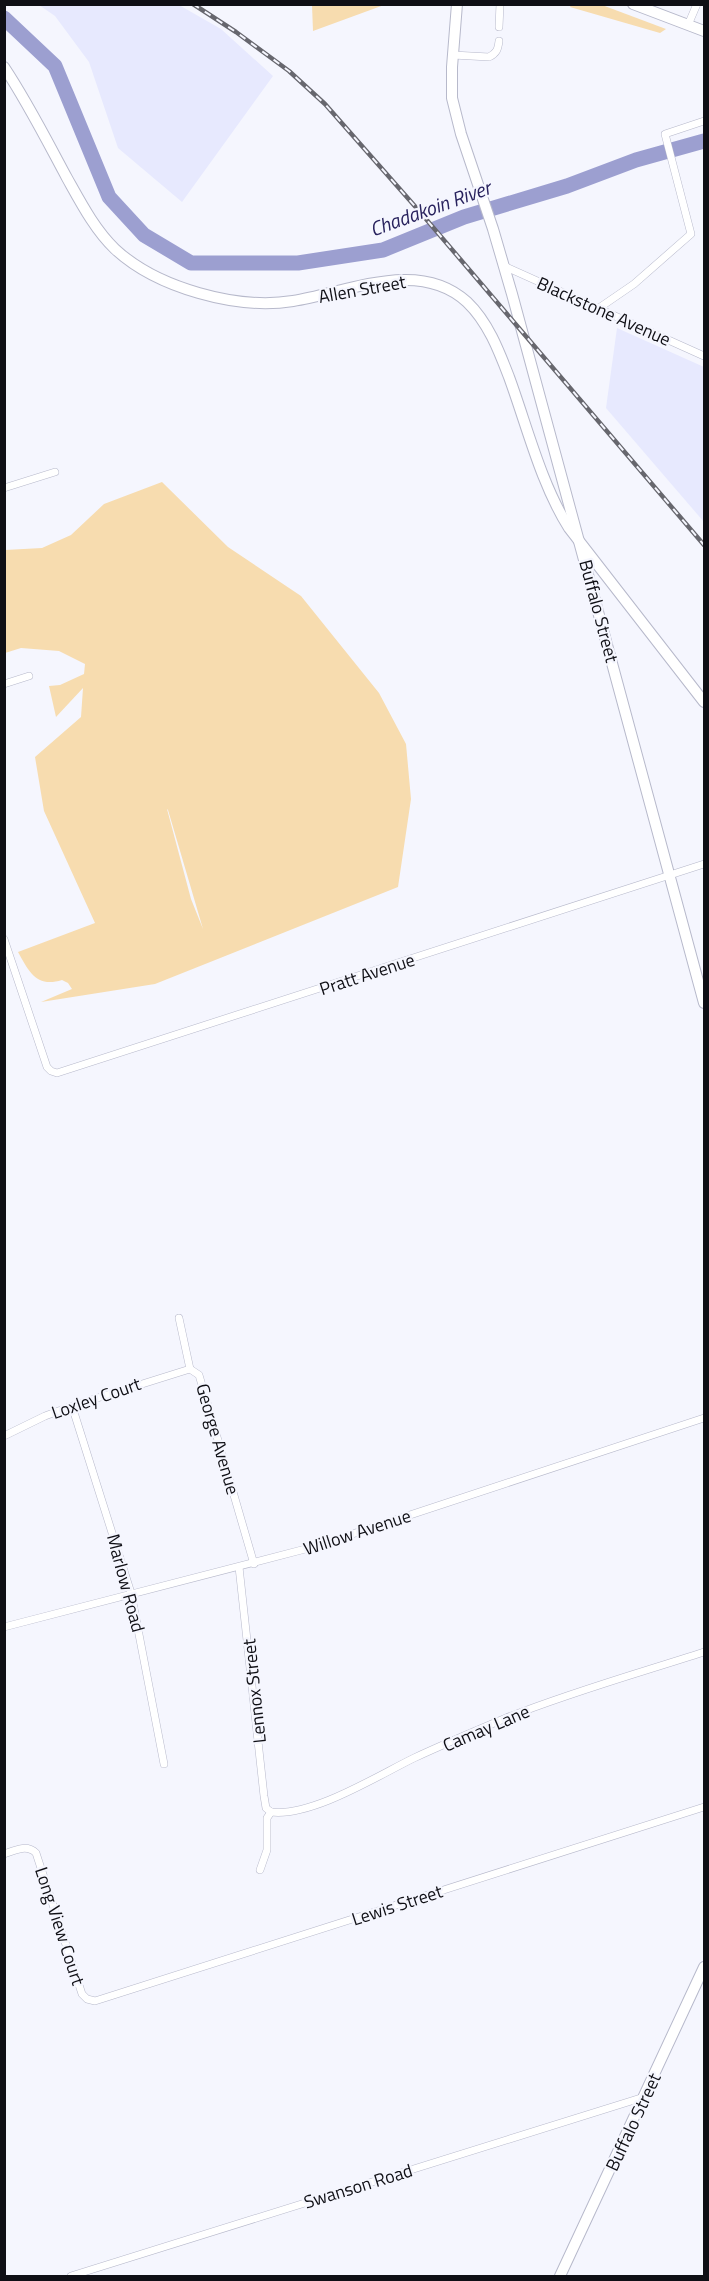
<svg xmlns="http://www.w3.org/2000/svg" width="709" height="2281" font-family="'Titillium Web',sans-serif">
	<rect width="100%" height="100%" fill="#f5f6fe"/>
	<!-- built -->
	<g fill="#e7e9fe">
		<polygon points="39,5 179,5 221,29 273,76 182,202 118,148 89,62 55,16"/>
		<polygon points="617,328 704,367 704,522 606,408"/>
	</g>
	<!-- green -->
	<g fill="#f7dcaf" fill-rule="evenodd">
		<polygon points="312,5 312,4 384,5 313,31"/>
		<polygon points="571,5 602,5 666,29 660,33 570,7"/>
		<path d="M162,482l66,65 73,49 78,97 27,51 5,55 -13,88 -243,97 -114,18 31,-13 -4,-6 -6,-3c-25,8 -33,-8 -44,-28l77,-29 -51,-112 -9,-54 46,-40 2,-29 -27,29 -7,-31 11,-1 24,-11 1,-10 -26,-13 -38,-3 -16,5v-103l37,-2 29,-13 33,-31zM167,809l1,1 35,119 -12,-30z"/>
	</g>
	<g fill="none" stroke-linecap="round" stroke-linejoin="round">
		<!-- river -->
		<polyline stroke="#9c9fd0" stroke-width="15" points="4,18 55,66 109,197 144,235 191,263 298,263 383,250 464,217 567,186 636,160 704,141"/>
		<defs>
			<g id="street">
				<polyline points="688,25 697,4"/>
				<polyline points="499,27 500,4"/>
				<path d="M453,55l36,2c8,-4 9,-8 10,-16"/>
				<polyline points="504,266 704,356"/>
				<polyline points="599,308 634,284 691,234 665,134 704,121"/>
				<polyline points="4,488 55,472"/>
				<polyline points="4,684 29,676"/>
				<polyline points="4,939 47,1067 51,1071 57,1073 704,864"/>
				<polyline points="179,1318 190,1369 199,1375 254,1564"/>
				<polyline points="72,1406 131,1593 164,1764"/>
				<polyline points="4,1436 45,1416 72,1406 190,1369"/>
				<polyline points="239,1567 264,1796 266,1808 271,1812"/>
				<polyline points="4,1627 313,1547 704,1418"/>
				<path d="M271,1812c41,5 106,-36 143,-54 30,-14 61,-27 92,-40 65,-26 133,-45 198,-66"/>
				<path d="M4,1854c11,-4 23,-10 32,-1l46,141 5,5 8,2 609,-194"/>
				<polyline points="260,1870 267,1850 267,1818 271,1812"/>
				<polyline points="71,2276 644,2097"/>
			</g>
			<g id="secondary">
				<polyline points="457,4 452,67 452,98 461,134 493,229 512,294 704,1003"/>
				<path d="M4,67c24,36 43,74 63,111 14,25 28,52 48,71 42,39 122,61 178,52 56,-9 126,-43 174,1 21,20 32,49 42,75 18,49 32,107 60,151l135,174"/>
				<polyline points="560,2276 704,1967"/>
			</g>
			<polyline id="primary" points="633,4 704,31"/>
		</defs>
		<!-- street casing -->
		<use href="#street" stroke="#b7b9cb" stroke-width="8"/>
		<!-- secondary casing -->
		<use href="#secondary" stroke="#b7b9cb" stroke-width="12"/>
		<!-- primary casing -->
		<use href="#primary" stroke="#b7b9cb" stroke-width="12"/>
		<!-- street -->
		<use href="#street" stroke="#fff" stroke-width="7"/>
		<!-- secondary -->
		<use href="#secondary" stroke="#fff" stroke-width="10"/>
		<!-- primary -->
		<use href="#primary" stroke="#fff" stroke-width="10"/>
		<defs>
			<polyline id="rail" points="193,4 236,32 289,71 325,104 420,212 704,545"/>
		</defs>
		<!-- rail casing -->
		<use href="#rail" stroke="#67676e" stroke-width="4.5"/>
		<!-- rail -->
		<use href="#rail" stroke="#f5f6fe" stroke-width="2" stroke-dasharray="7" stroke-linecap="butt"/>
	</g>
	<g text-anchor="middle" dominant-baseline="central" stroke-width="4.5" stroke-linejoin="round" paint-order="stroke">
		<!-- street labels -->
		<g font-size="18" fill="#0f0f15" stroke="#f5f6fe">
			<text transform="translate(362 289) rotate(-10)">Allen Street</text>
			<text transform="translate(604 311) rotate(24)">Blackstone Avenue</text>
			<text transform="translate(599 611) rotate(75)">Buffalo Street</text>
			<text transform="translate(367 974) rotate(-18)">Pratt Avenue</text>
			<text transform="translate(96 1398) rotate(-19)">Loxley Court</text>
			<text transform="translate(218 1439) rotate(74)">George Avenue</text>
			<text transform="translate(357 1532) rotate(-18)">Willow Avenue</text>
			<text transform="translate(126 1583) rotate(75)">Marlow Road</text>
			<text transform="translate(254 1691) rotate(-96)">Lennox Street</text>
			<text transform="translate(486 1728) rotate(-23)">Camay Lane</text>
			<text transform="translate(397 1905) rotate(-18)">Lewis Street</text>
			<text transform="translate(60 1926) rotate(72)">Long View Court</text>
			<text transform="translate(633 2122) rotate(-65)">Buffalo Street</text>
			<text transform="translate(358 2186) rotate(-17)">Swanson Road</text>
		</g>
		<!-- water labels -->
		<g font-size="20" font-style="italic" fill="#28225d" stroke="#f5f6fe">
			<text transform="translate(430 208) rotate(-20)">Chadakoin River</text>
		</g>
	</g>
	<!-- border -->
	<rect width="709" height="2281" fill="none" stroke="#0f0f15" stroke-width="12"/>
</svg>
